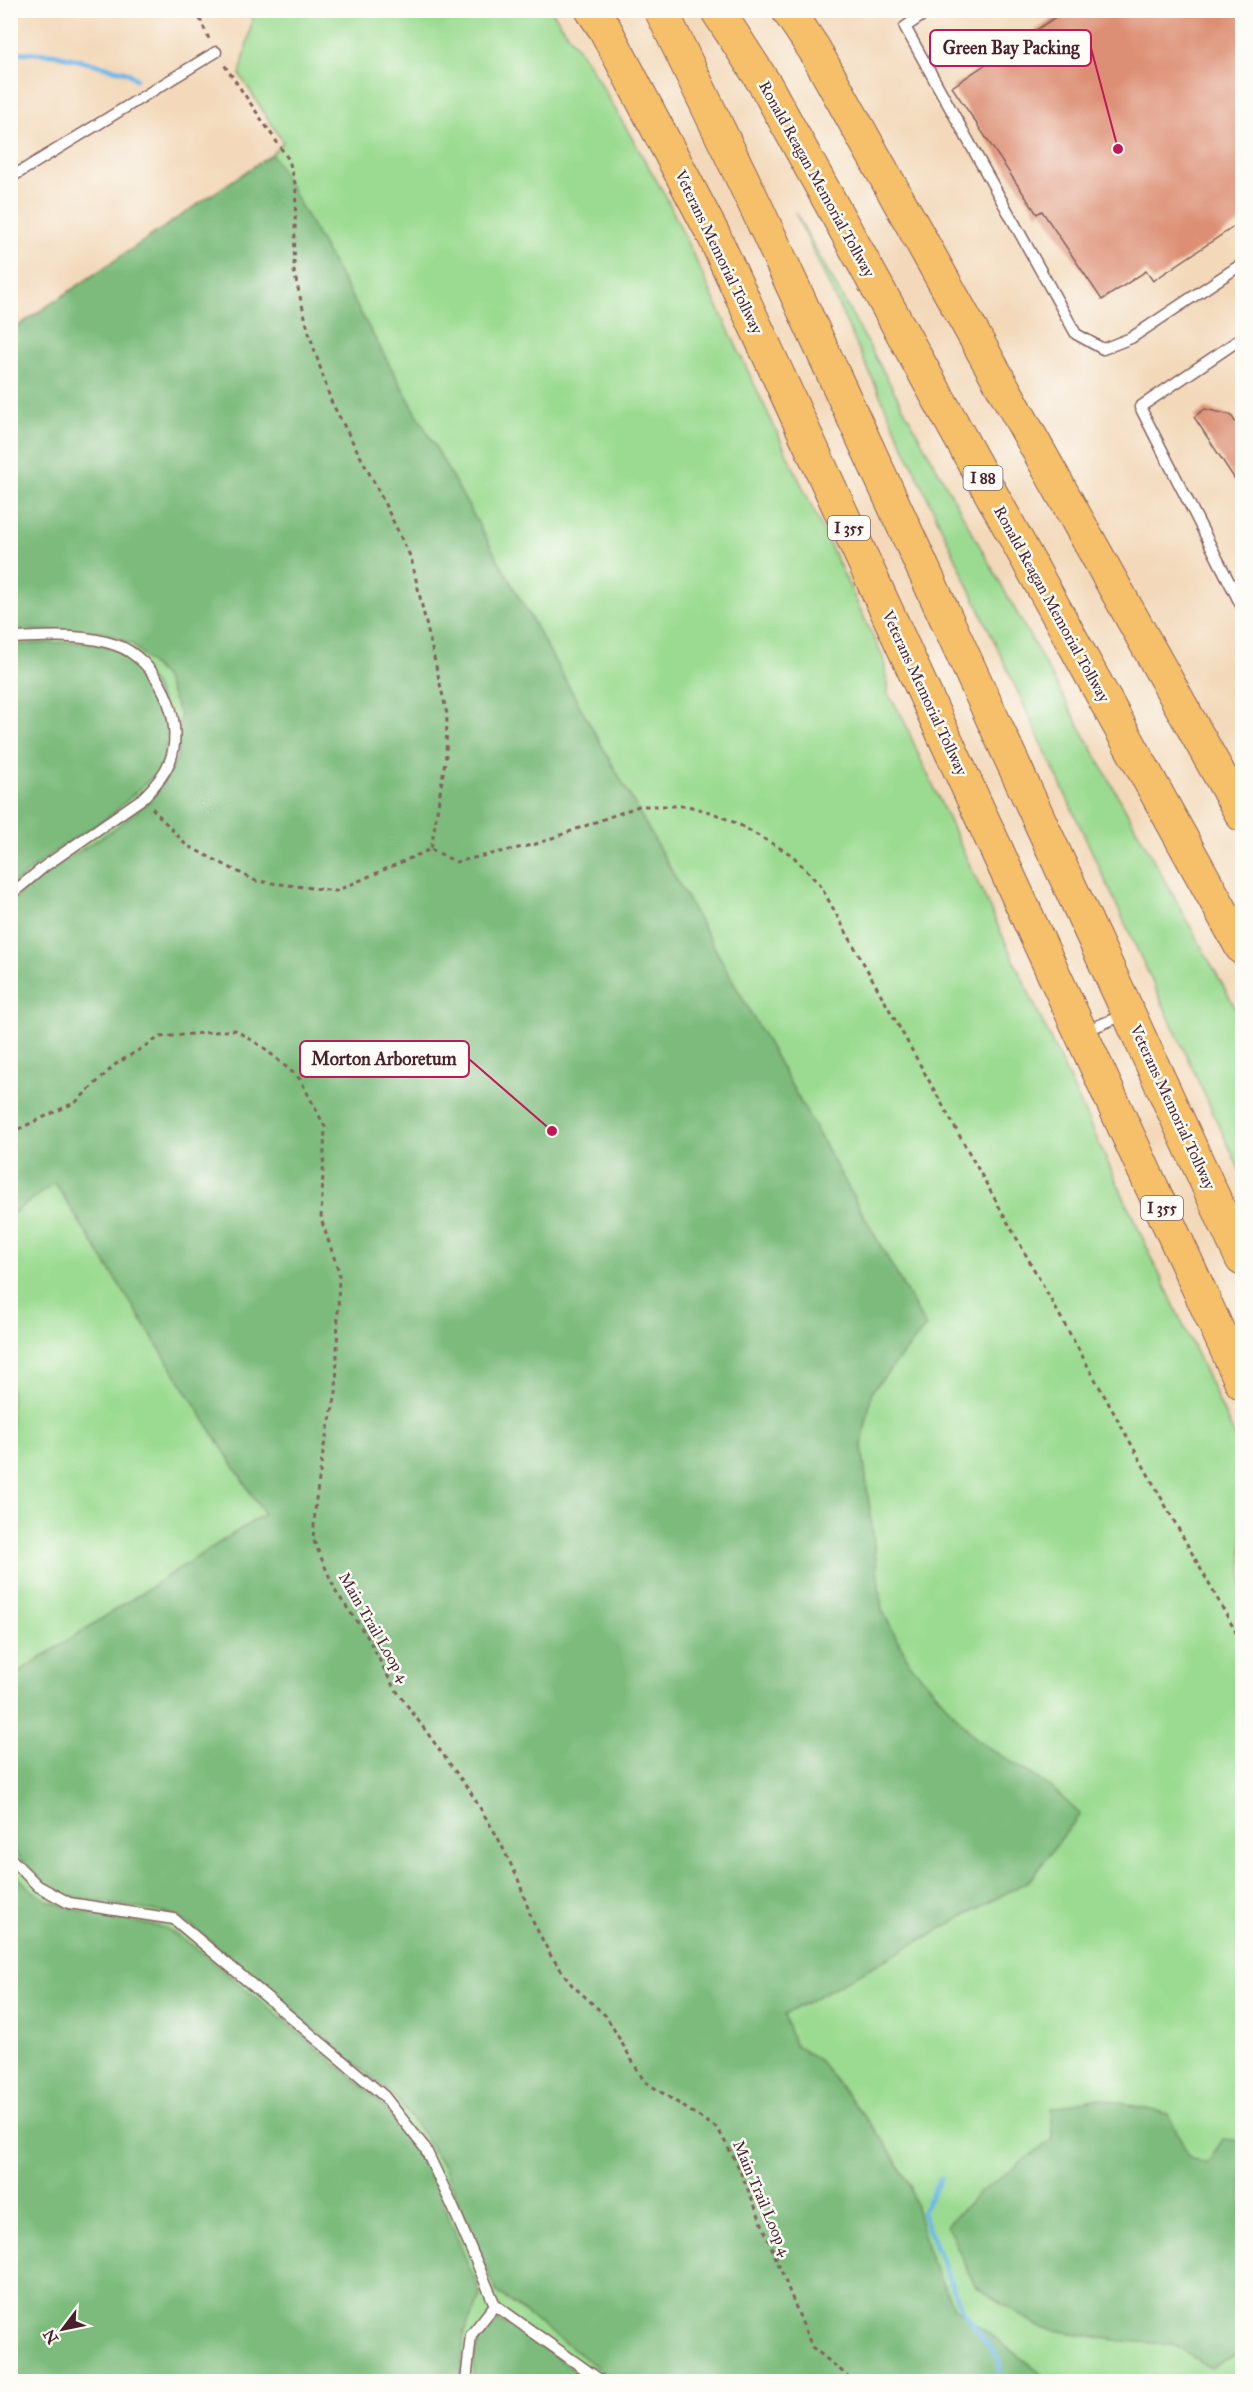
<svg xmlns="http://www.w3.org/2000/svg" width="1253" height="2392" font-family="'IM FELL Great Primer',serif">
	<rect width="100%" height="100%" fill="#fdfcf7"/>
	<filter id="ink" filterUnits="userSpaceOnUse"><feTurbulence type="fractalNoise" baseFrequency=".0167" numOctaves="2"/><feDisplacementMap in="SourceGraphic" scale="12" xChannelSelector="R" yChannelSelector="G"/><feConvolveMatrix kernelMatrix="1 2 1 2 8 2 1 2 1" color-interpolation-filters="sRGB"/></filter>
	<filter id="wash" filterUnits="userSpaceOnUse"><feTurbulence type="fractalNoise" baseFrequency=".008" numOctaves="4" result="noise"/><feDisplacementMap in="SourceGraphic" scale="24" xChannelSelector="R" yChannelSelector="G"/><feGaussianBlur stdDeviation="1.35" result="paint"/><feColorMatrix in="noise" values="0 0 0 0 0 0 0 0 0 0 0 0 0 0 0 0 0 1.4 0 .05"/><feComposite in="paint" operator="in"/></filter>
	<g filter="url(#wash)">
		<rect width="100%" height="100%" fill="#f3d9ba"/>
		<!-- green -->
		<g fill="#9bdb91" stroke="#727d5e" stroke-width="1.5">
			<polygon points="239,11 552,11 590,66 665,195 884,660 888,694 903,718 920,758 1242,1452 1242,2381 11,2382 11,331 272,154 283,142 240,75 253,17"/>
			<polygon points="795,212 1242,1020 1242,1175"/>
		</g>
		<!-- forest -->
		<g fill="#7cbb7b" stroke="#636d53" stroke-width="1.5">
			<polygon points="272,154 926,1327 872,1391 862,1445 882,1610 910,1663 978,1741 1051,1787 1080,1814 1030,1880 784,2015 794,2044 820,2061 884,2141 910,2185 931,2261 954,2307 1051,2381 616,2381 496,2291 444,2168 422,2133 397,2099 192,1926 170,1914 61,1895 39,1879 21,1860 11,1844 11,1677 264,1514 55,1183 11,1215 11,904 24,890 51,869 110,832 151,800 177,760 180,715 164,677 132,644 101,631 11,630 11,331"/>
			<polygon points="72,642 100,644 124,654 143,669 155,686 167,716 167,738 162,768 110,816 49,855 11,886 11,645"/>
			<polygon points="10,1868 29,1888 48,1901 83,1912 165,1928 196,1948 373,2095 397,2123 417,2152 435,2184 481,2296 464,2332 461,2381 11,2381"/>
			<polygon points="1099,2098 1168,2114 1190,2158 1207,2164 1223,2139 1242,2141 1242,2353 1210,2368 1173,2344 1121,2341 1041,2328 975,2286 947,2225 979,2193 1053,2139 1051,2108"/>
			<path d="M496,2320l15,6 79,55h-118c3,-24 2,-46 24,-61z"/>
		</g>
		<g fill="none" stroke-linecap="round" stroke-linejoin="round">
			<!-- stream -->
			<g stroke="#6db7e6" stroke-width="5">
				<polyline points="10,52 53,54 127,72 136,79"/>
				<polyline points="940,2179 922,2213 961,2308 1000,2361 999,2382"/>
			</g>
		</g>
		<g id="blocks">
			<!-- building -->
			<g fill="#dd8f74">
				<polygon points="1066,10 1242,10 1242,221 1153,281 1146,271 1102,300 1042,211 1037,214 952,87"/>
				<polygon points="1205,409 1231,415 1242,433 1242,490 1194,417"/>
			</g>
		</g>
	</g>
	<g filter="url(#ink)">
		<use href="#blocks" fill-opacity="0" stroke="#85605d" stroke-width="1.5"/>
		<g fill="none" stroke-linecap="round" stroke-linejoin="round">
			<defs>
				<g id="service">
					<polyline points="930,10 905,27 1076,334 1103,349 1131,338 1242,264"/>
					<polyline points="10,178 216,52"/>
					<polyline points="1242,338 1140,407 1242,607"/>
					<path d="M10,638c36,-1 72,-5 106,7 41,14 70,75 54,116 -6,15 -16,26 -27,37l-98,68 -35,29"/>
					<polyline points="1085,1031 1126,1014"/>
					<polyline points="10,1858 38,1886 69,1903 174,1919 384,2096 425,2148 452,2205 495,2305 603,2382"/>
					<polyline points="466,2382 471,2335 495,2305"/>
				</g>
				<g id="motorway">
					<polyline points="592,10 605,29 714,236 1242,1383"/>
					<polyline points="661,10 758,211 1242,1259"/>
					<polyline points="717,10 766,86 1242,948"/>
					<polyline points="788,10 814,49 1242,815"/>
				</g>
			</defs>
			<!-- service casing -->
			<use href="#service" stroke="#85605d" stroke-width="13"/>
			<!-- motorway casing -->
			<use href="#motorway" stroke="#85605d" stroke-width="35"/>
			<!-- path -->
			<g stroke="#85605d" stroke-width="3" stroke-dasharray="4.5 4.5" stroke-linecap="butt">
				<polyline points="196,10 209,39"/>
				<polyline points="152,808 186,845 256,881 336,891 431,849 446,755 447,714 411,558 376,486 331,401 309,333 294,272 296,187 289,160 223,63"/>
				<polyline points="431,849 456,862 536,844 639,806 688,806 713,813 738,824 792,855 820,885 1242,1643"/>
				<polyline points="10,1133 76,1102 116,1064 160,1037 235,1030 263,1047 300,1079 325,1127 321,1219 339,1272 336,1394 324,1446 316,1499 313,1539 336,1592 367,1636 393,1686 471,1793 497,1836 518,1879 532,1920 551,1956 572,1985 606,2016 644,2081 718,2129 737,2164 752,2199 812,2347 855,2382"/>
			</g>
			<!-- service -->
			<use href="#service" stroke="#fff" stroke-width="10"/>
			<!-- motorway -->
			<use href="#motorway" stroke="#f6c06b" stroke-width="33"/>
		</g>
	</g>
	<g text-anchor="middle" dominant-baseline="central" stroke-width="5" stroke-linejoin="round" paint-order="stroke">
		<!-- shield labels -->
		<g fill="#fdfcf7" stroke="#806168" stroke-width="1.5">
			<rect x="963.5" y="466" width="39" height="24" rx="4.5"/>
			<rect x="828" y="516" width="42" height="24" rx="4.5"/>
			<rect x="1141" y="1196" width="42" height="24" rx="4.5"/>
		</g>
		<g font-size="15" font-weight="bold" fill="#4a1f2b">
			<text x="983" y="478">I 88</text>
			<text x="849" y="528">I 355</text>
			<text x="1162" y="1208">I 355</text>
		</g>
		<!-- street labels -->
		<g font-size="16" fill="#4a1f2b" stroke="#fdfcf7">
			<text transform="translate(817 179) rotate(61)">Ronald Reagan Memorial Tollway</text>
			<text transform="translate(719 252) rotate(64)">Veterans Memorial Tollway</text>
			<text transform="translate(1052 604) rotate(61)">Ronald Reagan Memorial Tollway</text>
			<text transform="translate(925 693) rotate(65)">Veterans Memorial Tollway</text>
			<text transform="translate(1173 1107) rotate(65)">Veterans Memorial Tollway</text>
			<text transform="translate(374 1627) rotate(60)">Main Trail Loop 4</text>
			<text transform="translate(762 2198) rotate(67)">Main Trail Loop 4</text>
		</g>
	</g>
	<!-- callouts -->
	<path fill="none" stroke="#c2185b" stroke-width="2" d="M1118 149L1091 48M552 1131L469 1059"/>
	<g fill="#c2185b" stroke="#fdfcf7" stroke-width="2">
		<circle cx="1118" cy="149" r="6"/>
		<circle cx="552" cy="1131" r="6"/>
	</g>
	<g fill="#fdfcf7" stroke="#c2185b" stroke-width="2">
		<rect x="930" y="30" width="161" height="36" rx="6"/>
		<rect x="300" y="1041" width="169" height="36" rx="6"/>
	</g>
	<g font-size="18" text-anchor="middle" font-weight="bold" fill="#4a1f2b">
		<text x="1011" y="54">Green Bay Packing</text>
		<text x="384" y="1065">Morton Arboretum</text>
	</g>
	<!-- margin -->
	<rect width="1253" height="2392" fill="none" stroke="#fdfcf7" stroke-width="36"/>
	<!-- north arrow -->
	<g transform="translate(63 2329) rotate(238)" stroke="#fdfcf7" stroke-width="4.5" paint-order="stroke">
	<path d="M0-4.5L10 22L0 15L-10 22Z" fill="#4a1f2b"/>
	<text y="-9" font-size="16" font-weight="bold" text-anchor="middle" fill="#4a1f2b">N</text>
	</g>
</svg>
